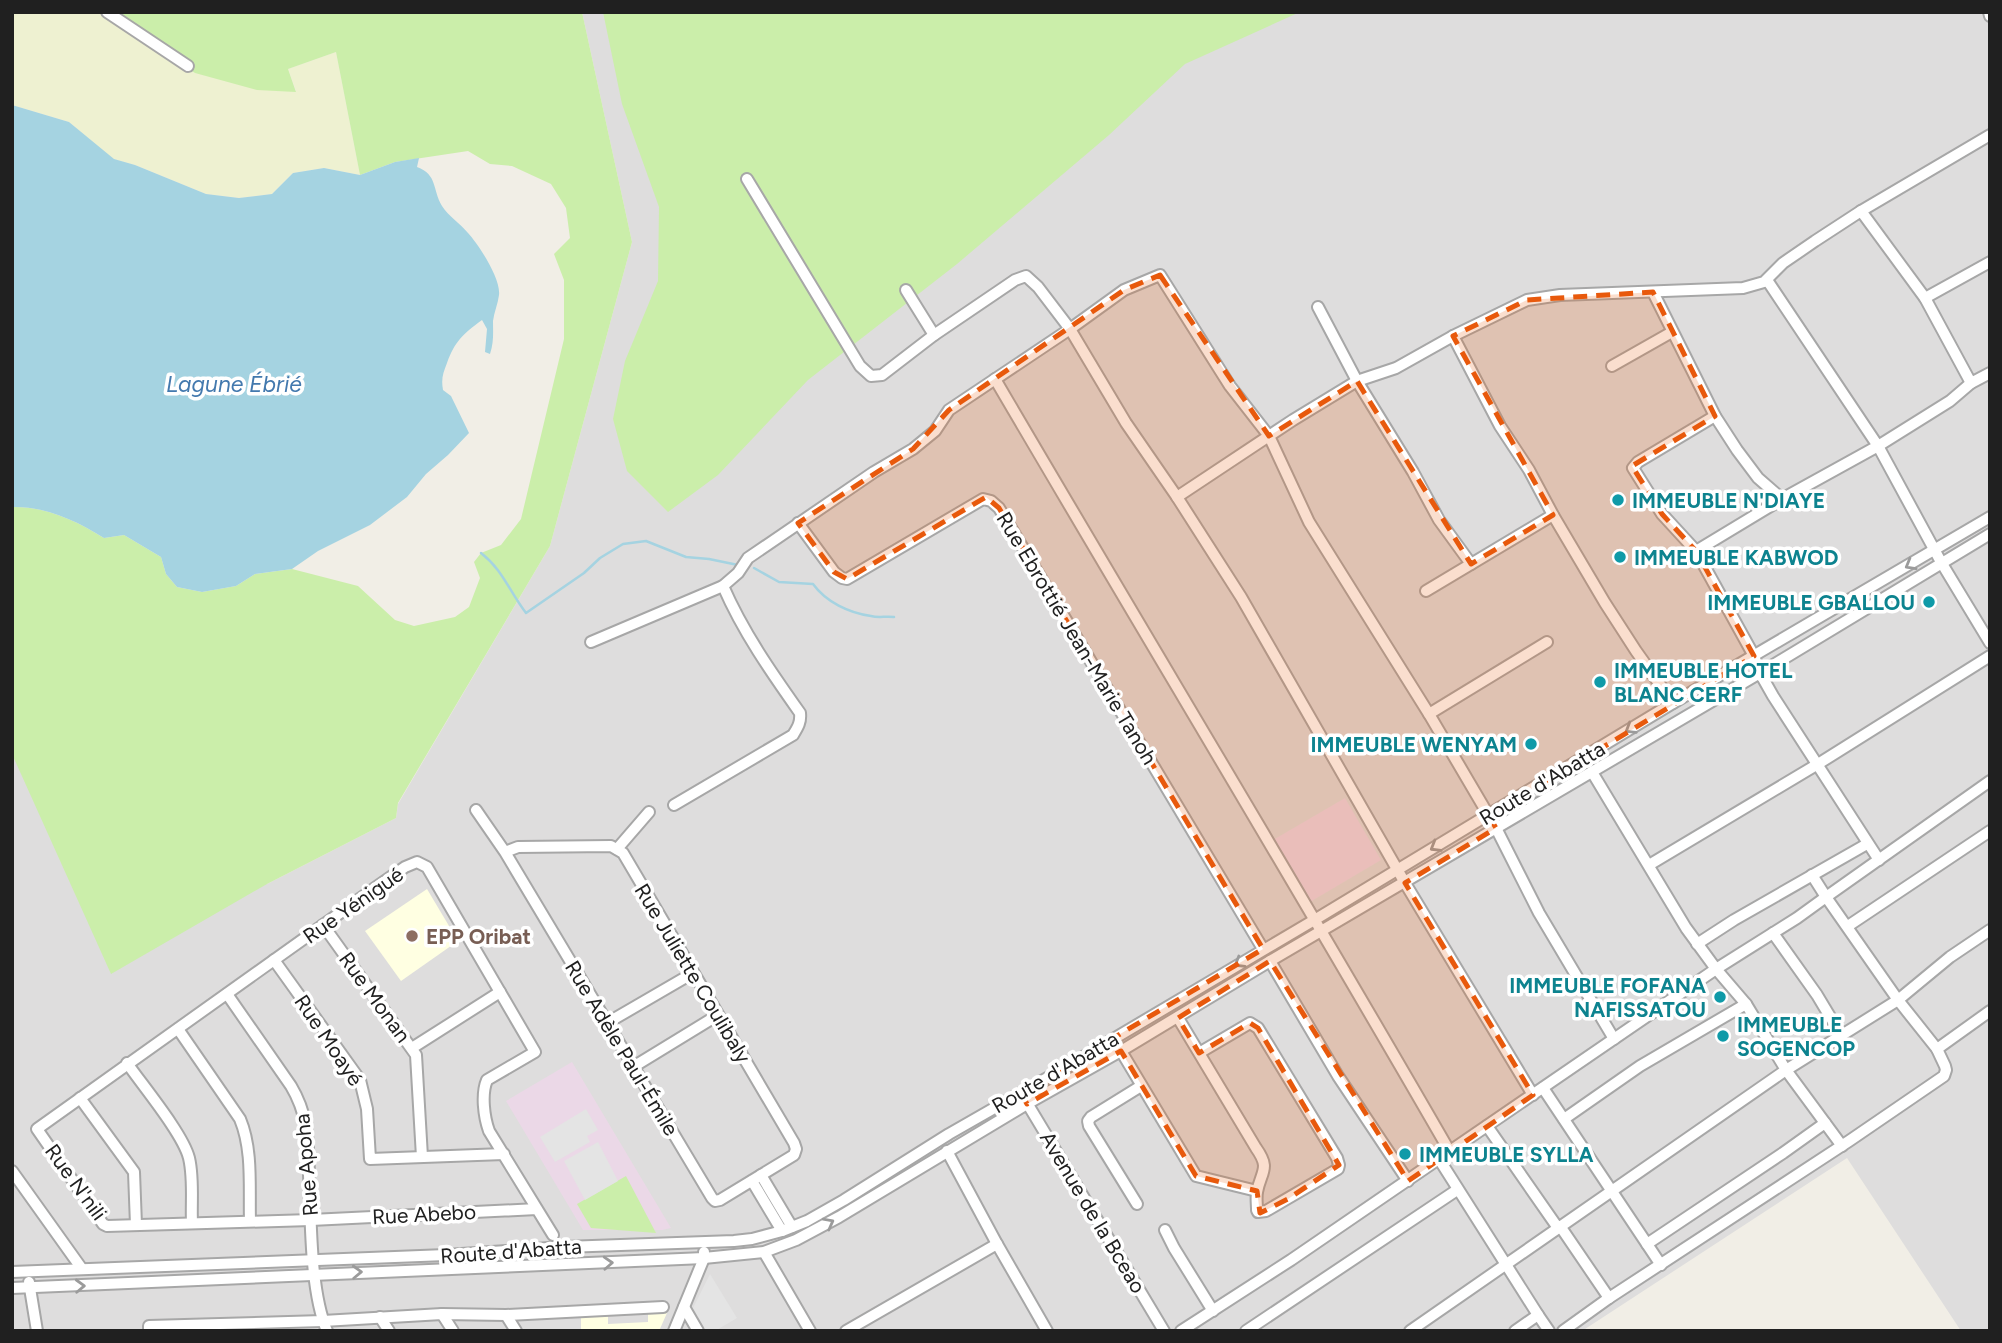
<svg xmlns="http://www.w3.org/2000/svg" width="2002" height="1343" font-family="Figtree,sans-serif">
	<rect width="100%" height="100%" fill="#f1eee6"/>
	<!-- residential -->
	<polygon fill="#dedddd" points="582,12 1990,12 1990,1331 1961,1331 1847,1158 1582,1331 12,1331 12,754 267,884 396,818 398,804 550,546 632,242"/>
	<!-- industrial -->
	<g fill="#ebd8e7">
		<polygon points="1345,798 1381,860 1310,902 1273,840"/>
		<polygon points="572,1062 671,1228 662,1230 583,1230 506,1101"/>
	</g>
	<!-- education -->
	<g fill="#ffffe2">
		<polygon points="427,889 458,941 401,981 365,931"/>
		<polygon points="648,1313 667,1313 659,1331 581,1331 581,1316 608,1315 608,1324 648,1322"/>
	</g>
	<!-- farmland -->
	<polygon fill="#eef1d1" points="12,12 98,12 195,73 296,91 288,69 336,52 360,175 324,168 293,173 272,194 239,198 206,194 135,165 113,159 69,122 12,105"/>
	<!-- grass -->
	<g fill="#cbeeaa">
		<path d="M98,12h484l50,230 -82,304 -152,257 -2,15 -129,66 -156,90 -99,-220v-247c33,-1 65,14 92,31l20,-3 37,22 5,17 11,13 25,5 34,-6 19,-12 37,-5 66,17 37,34 19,6 41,-9 14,-10 11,-29 -6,-16 7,-9 20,-8 20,-26 43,-180v-59l-10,-26 16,-16 -4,-30 -15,-24 -39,-18 -22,-2 -22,-13 -73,11 -35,13 -24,-123 -48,17 8,23 -39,-2 -62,-17z"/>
		<polygon points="603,12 1300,12 1185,64 1109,135 957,264 808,380 718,475 668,512 627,471 613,419 625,361 658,281 659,207 622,104"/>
		<polygon points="626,1176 656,1233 591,1228 577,1204"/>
	</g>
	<!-- parking -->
	<g fill="#e4e4e4">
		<polygon points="586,1109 598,1130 587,1136 590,1142 555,1162 540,1137"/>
		<polygon points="598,1142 618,1181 585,1200 564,1161"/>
		<polygon points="710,1274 737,1318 715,1331 706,1331 693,1308"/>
	</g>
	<!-- water -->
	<path fill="#a5d3e1" d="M12,105l57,17 45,37 21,6 71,29 33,4 33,-4 21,-21 31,-5 36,7 35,-13 24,-4 -2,9c21,8 15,22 25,39 6,10 18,17 26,27 11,12 33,46 31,62 -1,9 -5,17 -6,26 0,12 1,21 -3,33l-5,-2 2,-23 -5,-9c-19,14 -27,21 -35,43 -4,10 -6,16 -4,27l8,6 18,37 -21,22 -22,19 -19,23 -37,28 -52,26 -26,18 -37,5 -19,12 -34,6 -25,-5 -11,-13 -5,-17 -37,-22 -20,3c-27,-17 -59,-32 -92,-31z"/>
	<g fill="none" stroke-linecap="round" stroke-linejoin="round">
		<!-- stream -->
		<g stroke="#a5d3e1" stroke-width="2.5">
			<path d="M481,553c22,17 28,38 45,60l58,-40 16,-15 23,-14 23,-3 40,16 23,2 29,6"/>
			<path d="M754,568l25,14 34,2c13,18 36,29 58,32 7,2 15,0 23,1"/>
		</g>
		<defs>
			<g id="minor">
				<polyline points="107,12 188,66"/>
				<polyline points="1989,12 1990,16"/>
				<polyline points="747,179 860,366 871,376 882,375 934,335 1015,280 1026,276 1038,287 1070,329 1126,423 1177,497 1241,597 1405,883 1533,1095"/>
				<polyline points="1861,211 1925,298 1971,383"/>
				<polyline points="1767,280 1878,446 1941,562 1990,643"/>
				<polyline points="906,290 934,335"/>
				<polyline points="1653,292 1715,416 1737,450 1758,478 1782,499"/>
				<polyline points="1925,298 1990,262"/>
				<polyline points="1318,307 1357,381 1413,472 1439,520 1471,564"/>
				<polyline points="1453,336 1500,426 1529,470 1553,515 1605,603 1636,651 1673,703"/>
				<polyline points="1612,366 1672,332"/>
				<path d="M995,379c151,258 306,514 455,773"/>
				<polyline points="1715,416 1638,462 1633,468 1662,514 1696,551 1754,656 1760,673 1773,696 1879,860"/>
				<polyline points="1177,497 1293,420 1357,381 1396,368 1453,336 1527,300 1560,295 1743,288 1764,282 1783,263 1815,241 1861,211 1990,135"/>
				<polyline points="798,523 834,572 842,578 847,579 983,499 991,501 999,508 1263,949"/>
				<polyline points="1696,551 1782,499 1878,446 1950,401 1971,383 1990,373"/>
				<polyline points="1426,591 1553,515"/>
				<polyline points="591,642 723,586"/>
				<polyline points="1429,714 1547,642"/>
				<polyline points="1592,772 1686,928 1716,969 1746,1004 1786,1070 1842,1146"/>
				<path d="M674,805l119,-70c5,-8 8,-13 7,-22 -29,-41 -57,-81 -77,-127l15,-13 10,-15 126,-86 39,-23 22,-18 14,-21 121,-81 54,-39 36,-15 70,111 39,50 40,86 120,192 67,114 43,85 75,126"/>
				<polyline points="476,810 505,852 712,1198 715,1201 720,1200 794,1155 796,1149 794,1143 623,853 611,846 518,847 505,852"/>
				<polyline points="617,849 649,812"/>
				<polyline points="1649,865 1818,764 1990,656"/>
				<polyline points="1812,875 1826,897 1990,781"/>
				<polyline points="323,925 416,1055 422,1157"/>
				<polyline points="1848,926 1990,831"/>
				<polyline points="1773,933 1817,995 1841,1035"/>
				<polyline points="1697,944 1734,920 1867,844"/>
				<polyline points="274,960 360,1080 367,1109 370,1159 504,1154"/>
				<polyline points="1270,961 1338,1076 1408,1181"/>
				<path d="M227,994l64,92c18,30 17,56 18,89 2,45 1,116 18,156"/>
				<path d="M1178,1018l78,130c15,21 5,23 1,44 -1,6 0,12 0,18l1,2 8,-1 72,-42 1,-4 -2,-7 -79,-130 -8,-5 -51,30"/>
				<polyline points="607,1023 693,973"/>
				<path d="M178,1029l62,90c13,31 9,69 10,102"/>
				<polyline points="412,1048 500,992"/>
				<polyline points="1937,1049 1990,1011"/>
				<polyline points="1121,1051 1196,1176 1257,1191"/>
				<path d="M127,1063c16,23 56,71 62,95 5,21 2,44 3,65"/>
				<polyline points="633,1067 718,1015"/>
				<polyline points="1543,1088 1661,1265"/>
				<polyline points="80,1098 134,1172 136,1225"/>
				<polyline points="1024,1098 1164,1331"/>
				<polyline points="1564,1119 1640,1066 1746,1004"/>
				<polyline points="1487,1126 1558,1228"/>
				<polyline points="947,1151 997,1244 1047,1331"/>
				<polyline points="1439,1159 1538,1315 1515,1331"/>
				<polyline points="12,1171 82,1269"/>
				<polyline points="761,1175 792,1227"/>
				<polyline points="752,1181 782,1231"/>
				<polyline points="1137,1204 1089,1126 1088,1121 1091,1117 1141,1086"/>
				<path d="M537,1209l-226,11 -204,6 -4,-2 -66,-95 338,-241 30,-21 12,-5 10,5 108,185 -48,28c-6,14 -3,37 2,51l64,104"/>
				<polyline points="1560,1226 1609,1298"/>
				<polyline points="1165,1230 1174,1248 1213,1311"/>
				<polyline points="1647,1244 1783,1153 1825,1123"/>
				<polyline points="764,1252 810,1331"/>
				<polyline points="12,1272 446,1255 564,1247 734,1241 752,1239 782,1231 807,1221 844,1200 949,1134 1061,1070 1316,919 1673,703 1990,517"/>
				<polyline points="29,1282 37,1331"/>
				<polyline points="12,1288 704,1258 764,1252 796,1240 839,1217 1027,1104 1121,1051 1270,961 1760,673 1990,534"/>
				<polyline points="684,1307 698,1331"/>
				<polyline points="442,1314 453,1331"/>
				<polyline points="506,1315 516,1331"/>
				<polyline points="1538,1315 1549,1331"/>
				<polyline points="380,1317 389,1331"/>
				<polyline points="149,1331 149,1326 323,1321 442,1314 506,1315 663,1307"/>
				<polyline points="674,1331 704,1258 704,1252"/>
				<polyline points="846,1331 997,1244"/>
				<polyline points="1181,1331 1291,1260 1716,969 1797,918 1826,897 1898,1000 1937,1049 1945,1066 1946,1070 1944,1076 1849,1141 1609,1298 1563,1331"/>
				<polyline points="1246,1331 1457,1190"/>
				<polyline points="1410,1331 1786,1070 1898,1000 1950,957 1990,930"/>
			</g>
		</defs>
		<!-- minor casing -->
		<use href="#minor" stroke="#a7a7a7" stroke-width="14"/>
		<!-- minor -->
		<use href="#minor" stroke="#fff" stroke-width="10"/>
	</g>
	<!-- one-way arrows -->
	<defs><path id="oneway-chevron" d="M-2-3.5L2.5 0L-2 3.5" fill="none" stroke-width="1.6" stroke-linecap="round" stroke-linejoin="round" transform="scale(1.75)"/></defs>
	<g stroke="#9b9b9b">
		<use href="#oneway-chevron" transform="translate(1910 565) rotate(150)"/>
		<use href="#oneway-chevron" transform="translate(1630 729) rotate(148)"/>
		<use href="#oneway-chevron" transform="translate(1435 847) rotate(149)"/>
		<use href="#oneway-chevron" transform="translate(1239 963) rotate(149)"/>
		<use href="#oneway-chevron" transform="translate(829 1223) rotate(-28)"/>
		<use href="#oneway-chevron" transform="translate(608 1263) rotate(-3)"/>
		<use href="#oneway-chevron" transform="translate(357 1272) rotate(-2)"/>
		<use href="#oneway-chevron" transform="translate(80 1286) rotate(-2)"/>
	</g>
	<!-- marked area -->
	<path fill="#e8590c" fill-opacity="0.2" stroke="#e8590c" stroke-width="5" stroke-dasharray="14 9" stroke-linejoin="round" d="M1160,275l109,161 88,-55 114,183 82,-49 -100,-179 74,-36 126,-8 62,124 -83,50 30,48 34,37 58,105 -265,160 7,12 -91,55 128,212 -125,86 -138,-220 -92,57 21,35 51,-30 8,5 81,137 -51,34 -28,14 -3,-22 -61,-15 -75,-125 -94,53 -6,-11 242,-144 -264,-441 -13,-11 -139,82 -13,-7 -36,-49 115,-74 36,-39 175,-120z"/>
	<!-- markers -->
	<g fill="#0f9aa8" stroke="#fff" stroke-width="2.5">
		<circle cx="1618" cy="500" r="7"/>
		<circle cx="1620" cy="557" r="7"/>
		<circle cx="1929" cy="602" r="7"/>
		<circle cx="1600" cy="682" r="7"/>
		<circle cx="1531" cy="744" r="7"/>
		<circle cx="1720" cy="997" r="7"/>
		<circle cx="1723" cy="1036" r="7"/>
		<circle cx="1405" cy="1154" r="7"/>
	</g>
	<circle fill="#8d6e63" stroke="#fff" stroke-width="2.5" cx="412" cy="936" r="7"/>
	<g text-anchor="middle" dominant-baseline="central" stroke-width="7" stroke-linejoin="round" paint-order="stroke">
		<!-- culture labels -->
		<g font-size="21" font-weight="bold" fill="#0d838f" stroke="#fff" text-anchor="start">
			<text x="1632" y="500">IMMEUBLE N'DIAYE</text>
			<text x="1634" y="557">IMMEUBLE KABWOD</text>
			<text x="1915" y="602" text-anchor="end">IMMEUBLE GBALLOU</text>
			<text x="1614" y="670">IMMEUBLE HOTEL<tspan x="1614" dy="24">BLANC CERF</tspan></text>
			<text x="1517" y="744" text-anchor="end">IMMEUBLE WENYAM</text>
			<text x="1706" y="985" text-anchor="end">IMMEUBLE FOFANA<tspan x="1706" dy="24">NAFISSATOU</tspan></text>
			<text x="1737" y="1024">IMMEUBLE<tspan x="1737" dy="24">SOGENCOP</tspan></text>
			<text x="1419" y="1154">IMMEUBLE SYLLA</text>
		</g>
		<!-- street labels -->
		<g font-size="21" fill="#202020" stroke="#fff">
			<text transform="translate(1077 638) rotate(59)">Rue Ebrottié Jean-Marie Tanoh</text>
			<text transform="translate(1542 783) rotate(-31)">Route d'Abatta</text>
			<text transform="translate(353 905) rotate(-35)">Rue Yénigué</text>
			<text transform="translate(693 973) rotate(59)">Rue Juliette Coulibaly</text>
			<text transform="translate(375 997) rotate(54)">Rue Monan</text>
			<text transform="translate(329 1040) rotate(56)">Rue Moayé</text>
			<text transform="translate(622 1048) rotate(59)">Rue Adèle Paul-Émile</text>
			<text transform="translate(1055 1072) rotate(-30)">Route d'Abatta</text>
			<text transform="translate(306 1165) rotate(-95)">Rue Apoha</text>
			<text transform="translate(76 1182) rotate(54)">Rue N'nili</text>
			<text transform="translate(1093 1212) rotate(59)">Avenue de la Bceao</text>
			<text transform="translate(424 1214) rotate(-3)">Rue Abebo</text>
			<text transform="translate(511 1251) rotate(-4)">Route d'Abatta</text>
		</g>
		<!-- education labels -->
		<g font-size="21" font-weight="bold" fill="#785e54" stroke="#fff" text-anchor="start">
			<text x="426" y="936">EPP Oribat</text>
		</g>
		<!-- water labels -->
		<g font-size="23" font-style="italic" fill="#4379ae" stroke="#fff">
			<text x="234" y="384">Lagune Ébrié</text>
		</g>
	</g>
	<!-- border -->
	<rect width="2002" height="1343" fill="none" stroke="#202020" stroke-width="28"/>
</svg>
